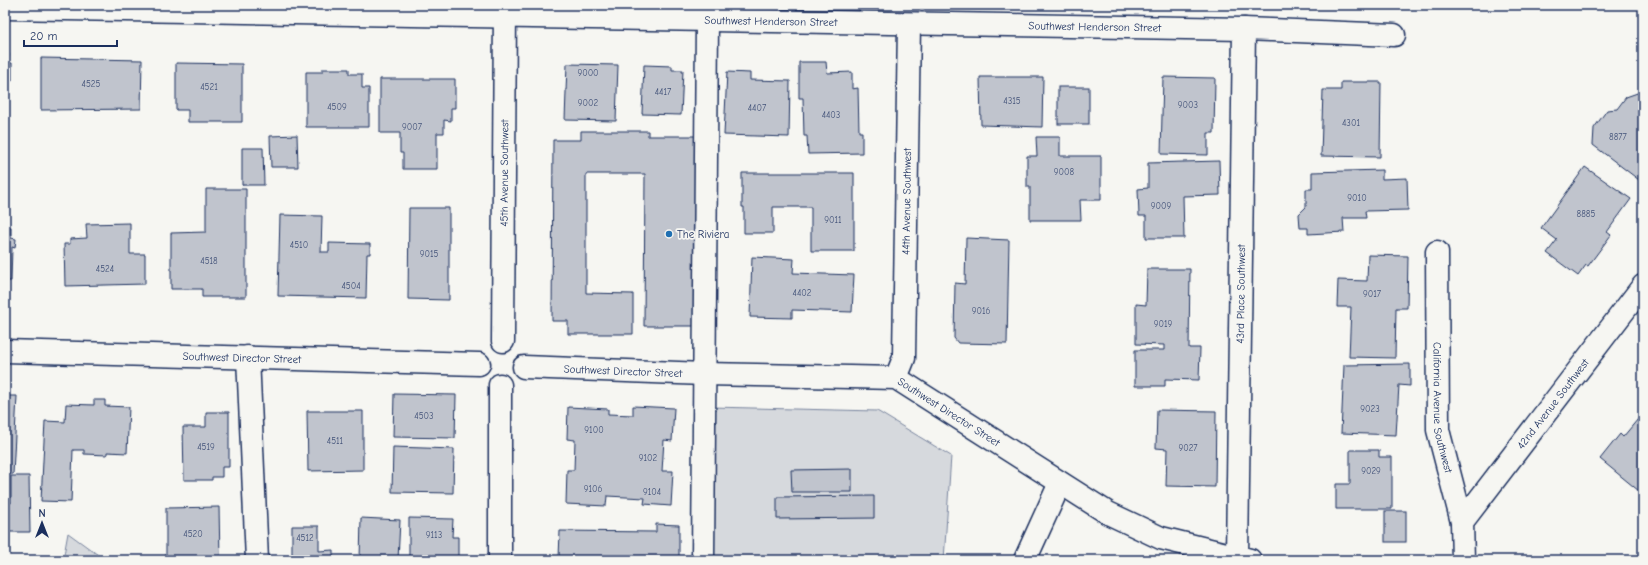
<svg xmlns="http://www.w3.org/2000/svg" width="1648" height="565" font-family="'Comic Neue',sans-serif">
	<rect width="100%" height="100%" fill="#f6f6f2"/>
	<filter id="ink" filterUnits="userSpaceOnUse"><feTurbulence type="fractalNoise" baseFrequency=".025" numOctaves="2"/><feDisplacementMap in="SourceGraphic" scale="8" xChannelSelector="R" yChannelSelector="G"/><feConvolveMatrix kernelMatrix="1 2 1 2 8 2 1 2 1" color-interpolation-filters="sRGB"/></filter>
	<g filter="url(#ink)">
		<!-- green -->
		<g fill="#d6d9dd" stroke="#78849e">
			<polygon points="711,407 877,411 951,456 944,560 710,560"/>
			<polygon points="68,533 105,560 63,560"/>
		</g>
		<!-- building -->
		<g fill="#c0c4cd" stroke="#1b2f5e">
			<rect x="1377" y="5" width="32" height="3"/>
			<polygon points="5,54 9,54 8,63 12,63 12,81 7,81 7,103 5,103"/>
			<polygon points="41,58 142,60 141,109 41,110"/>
			<polygon points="799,62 826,62 827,73 852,72 852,89 858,88 859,132 862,132 862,153 808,154 807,136 804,136 803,98 799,98"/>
			<polygon points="176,63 242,64 242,122 188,122 188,110 176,110"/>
			<polygon points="567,64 618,65 616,121 565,120"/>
			<polygon points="644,65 672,66 672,70 683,70 681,115 642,114"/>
			<polygon points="322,69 349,69 349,74 362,74 362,88 369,88 369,127 306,127 306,72 322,72"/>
			<polygon points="727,72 750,73 750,80 790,81 789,137 724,135"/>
			<polygon points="980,77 1043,77 1042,127 981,125"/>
			<polygon points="1163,77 1215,78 1214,133 1208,133 1208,155 1161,154"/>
			<polygon points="380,79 455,79 455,108 451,108 451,121 444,120 444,133 437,133 437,169 403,169 403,153 400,153 400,133 380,133"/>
			<polygon points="1341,82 1381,82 1380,157 1321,156 1323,90 1341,90"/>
			<rect x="1058" y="87" width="31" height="37"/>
			<polygon points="1643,91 1643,183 1593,145 1594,128 1607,110 1617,109 1626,97"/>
			<polygon points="581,131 648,131 648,136 695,136 694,326 644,326 645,174 586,174 586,293 633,294 633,334 568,334 568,321 552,321 553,140 581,140"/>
			<polygon points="297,135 298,167 271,167 270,136"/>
			<polygon points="1036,137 1060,137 1060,156 1101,156 1101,200 1080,200 1081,220 1030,220 1030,187 1027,187 1027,156 1037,156"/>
			<polygon points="242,148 263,148 264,185 242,185"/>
			<polygon points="1219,161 1220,195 1183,196 1184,238 1146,238 1146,216 1139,216 1138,189 1148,188 1148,163"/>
			<polygon points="1585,167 1631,199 1607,232 1611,235 1588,266 1586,265 1578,276 1547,253 1557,240 1541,228"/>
			<polygon points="1382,170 1382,179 1407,178 1408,210 1365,211 1366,218 1343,218 1344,232 1308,234 1308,228 1300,228 1299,214 1306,207 1306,189 1312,189 1312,172"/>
			<polygon points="742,173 854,173 854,251 811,251 811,207 773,207 773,233 744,233 744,207 742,207"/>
			<polygon points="206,189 246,189 246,297 202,297 202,289 171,289 171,233 206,232"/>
			<polygon points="409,208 449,208 449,300 408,299"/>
			<polygon points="280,215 322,216 321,252 329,252 329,243 370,244 370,254 367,254 366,298 278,296"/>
			<polygon points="130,223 130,254 145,254 145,284 65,286 64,244 70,244 70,239 87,238 86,224"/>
			<polygon points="5,227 11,227 11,238 16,239 15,248 12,247 11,281 5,281"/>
			<polygon points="966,238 1009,240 1007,344 958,343 954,338 955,283 965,284"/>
			<polygon points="1368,255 1408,256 1407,308 1396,308 1395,358 1349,357 1351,307 1337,307 1338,280 1367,281"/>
			<polygon points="752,257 794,259 793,273 854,275 852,312 792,310 792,318 750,317"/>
			<polygon points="1147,269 1190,269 1189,348 1200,348 1199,380 1165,379 1165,386 1135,386 1135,350 1164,350 1164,345 1136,344 1136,304 1146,305"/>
			<polygon points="1410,364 1410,386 1399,385 1396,435 1341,433 1344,365"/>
			<polygon points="394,394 456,395 455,438 393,437"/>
			<polygon points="5,396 17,396 13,474 5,474"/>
			<polygon points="94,400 105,400 105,406 129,407 127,453 107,452 107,455 84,454 84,450 73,450 71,502 41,501 45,421 65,422 66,404 94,405"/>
			<polygon points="633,406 674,408 672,441 664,440 662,471 673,471 671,506 644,504 645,498 607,496 606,506 566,504 567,470 574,470 575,440 567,439 568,407 608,409 608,414 633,415"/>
			<polygon points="1157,410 1216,411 1215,487 1166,486 1167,449 1156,448"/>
			<polygon points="307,411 363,411 363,470 308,471"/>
			<polygon points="206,412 229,412 229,467 222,467 222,477 212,477 212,480 184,480 183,427 206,427"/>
			<polygon points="1643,413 1643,486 1639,491 1600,459 1620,434 1623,437"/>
			<polygon points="393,447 454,449 453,493 392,492"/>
			<polygon points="1350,450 1379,450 1379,457 1392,457 1392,509 1336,509 1336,484 1350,484"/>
			<polygon points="852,469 852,492 792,492 791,470"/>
			<polygon points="11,476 29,476 30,532 5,532 5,503 11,503"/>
			<polygon points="874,496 874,518 777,519 777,497"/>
			<polygon points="219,507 220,560 166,560 166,508"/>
			<rect x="1385" y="511" width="21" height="31"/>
			<polygon points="361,518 400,520 398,560 360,560"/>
			<polygon points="409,518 453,519 452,537 458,537 458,560 409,560"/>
			<polygon points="656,524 679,525 679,559 576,560 576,558 559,558 560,531 656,532"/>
			<polygon points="292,526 319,526 319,551 333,550 333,560 292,560"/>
		</g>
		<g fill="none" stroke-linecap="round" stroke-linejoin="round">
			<defs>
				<g id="minor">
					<path id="s1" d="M5,8l1239,21 150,6"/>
					<path id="s2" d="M1437,252l1,178 24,92 1,38"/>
					<path id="s3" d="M503,341l2,-336"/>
					<path id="s4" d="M5,351l474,13"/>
					<polyline points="248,357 257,560"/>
					<path id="s5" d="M524,367l180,7 192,4 212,135 53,25 89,22"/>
					<path id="s6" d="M896,378l8,-20 5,-334"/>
					<polyline points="500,385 500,560"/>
					<path id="s7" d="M1462,522l181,-236"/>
					<path id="s8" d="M1237,558l7,-529"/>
					<polyline points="703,560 707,20"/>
					<polyline points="1025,560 1060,483"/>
				</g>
			</defs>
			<!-- minor casing -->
			<use href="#minor" stroke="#1b2f5e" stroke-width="25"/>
			<!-- minor -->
			<use href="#minor" stroke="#f6f6f2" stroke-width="22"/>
		</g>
	</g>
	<!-- markers -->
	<circle fill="#1f6fb2" stroke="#f6f6f2" stroke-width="1.5" cx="669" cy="234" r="4"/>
	<g text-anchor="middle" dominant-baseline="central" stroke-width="3.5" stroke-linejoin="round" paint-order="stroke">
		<!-- number labels -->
		<g font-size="9" fill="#44547a">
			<text x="588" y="73">9000</text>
			<text x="91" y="84">4525</text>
			<text x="209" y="87">4521</text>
			<text x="663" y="92">4417</text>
			<text x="1012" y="101">4315</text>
			<text x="588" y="103">9002</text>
			<text x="1188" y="105">9003</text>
			<text x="337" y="107">4509</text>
			<text x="757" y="108">4407</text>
			<text x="831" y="115">4403</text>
			<text x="1351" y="123">4301</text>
			<text x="412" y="127">9007</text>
			<text x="1618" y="137">8877</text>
			<text x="1064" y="172">9008</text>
			<text x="1357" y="198">9010</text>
			<text x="1161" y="206">9009</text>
			<text x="1586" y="214">8885</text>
			<text x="833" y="220">9011</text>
			<text x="299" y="245">4510</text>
			<text x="429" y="254">9015</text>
			<text x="209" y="261">4518</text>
			<text x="105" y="269">4524</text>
			<text x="351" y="286">4504</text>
			<text x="802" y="293">4402</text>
			<text x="1372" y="294">9017</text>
			<text x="981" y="311">9016</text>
			<text x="1163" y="324">9019</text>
			<text x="1370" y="409">9023</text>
			<text x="424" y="416">4503</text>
			<text x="594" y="430">9100</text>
			<text x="335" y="441">4511</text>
			<text x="206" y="447">4519</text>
			<text x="1188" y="448">9027</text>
			<text x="648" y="458">9102</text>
			<text x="1371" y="471">9029</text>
			<text x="593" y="489">9106</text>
			<text x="652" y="492">9104</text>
			<text x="193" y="534">4520</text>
			<text x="434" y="535">9113</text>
			<text x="305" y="538">4512</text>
		</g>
		<!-- street labels -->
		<g font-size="11" fill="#1b2f5e" stroke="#f6f6f2">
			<text stroke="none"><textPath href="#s1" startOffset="766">Southwest Henderson Street</textPath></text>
			<text stroke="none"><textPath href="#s1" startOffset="1090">Southwest Henderson Street</textPath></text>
			<text stroke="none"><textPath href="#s3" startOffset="168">45th Avenue Southwest</textPath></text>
			<text stroke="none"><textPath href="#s6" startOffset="178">44th Avenue Southwest</textPath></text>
			<text stroke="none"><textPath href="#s8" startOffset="264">43rd Place Southwest</textPath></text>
			<text stroke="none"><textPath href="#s4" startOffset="237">Southwest Director Street</textPath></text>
			<text stroke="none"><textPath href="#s5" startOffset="99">Southwest Director Street</textPath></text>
			<text stroke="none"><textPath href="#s7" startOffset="149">42nd Avenue Southwest</textPath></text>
			<text stroke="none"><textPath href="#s2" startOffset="156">California Avenue Southwest</textPath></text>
			<text stroke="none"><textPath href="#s5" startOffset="435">Southwest Director Street</textPath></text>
		</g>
		<!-- poi labels -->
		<g font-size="11" fill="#1b2f5e" stroke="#f6f6f2" text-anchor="start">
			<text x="677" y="234">The Riviera</text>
		</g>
	</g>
	<!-- margin -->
	<rect width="1648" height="565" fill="none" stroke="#f6f6f2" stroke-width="20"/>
	<rect x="10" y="10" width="1628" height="545" fill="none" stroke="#1b2f5e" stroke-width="1.5" filter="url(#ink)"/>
	<!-- north arrow -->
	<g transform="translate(42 523)" stroke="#f6f6f2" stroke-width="3" paint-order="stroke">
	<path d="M0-3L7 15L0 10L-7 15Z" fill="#1b2f5e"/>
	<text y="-6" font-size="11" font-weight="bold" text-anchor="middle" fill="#1b2f5e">N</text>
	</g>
	<!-- scale -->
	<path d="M24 40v6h93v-6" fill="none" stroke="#1b2f5e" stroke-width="2"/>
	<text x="30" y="40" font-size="12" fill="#1b2f5e" stroke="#f6f6f2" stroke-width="3" paint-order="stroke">20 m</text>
</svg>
